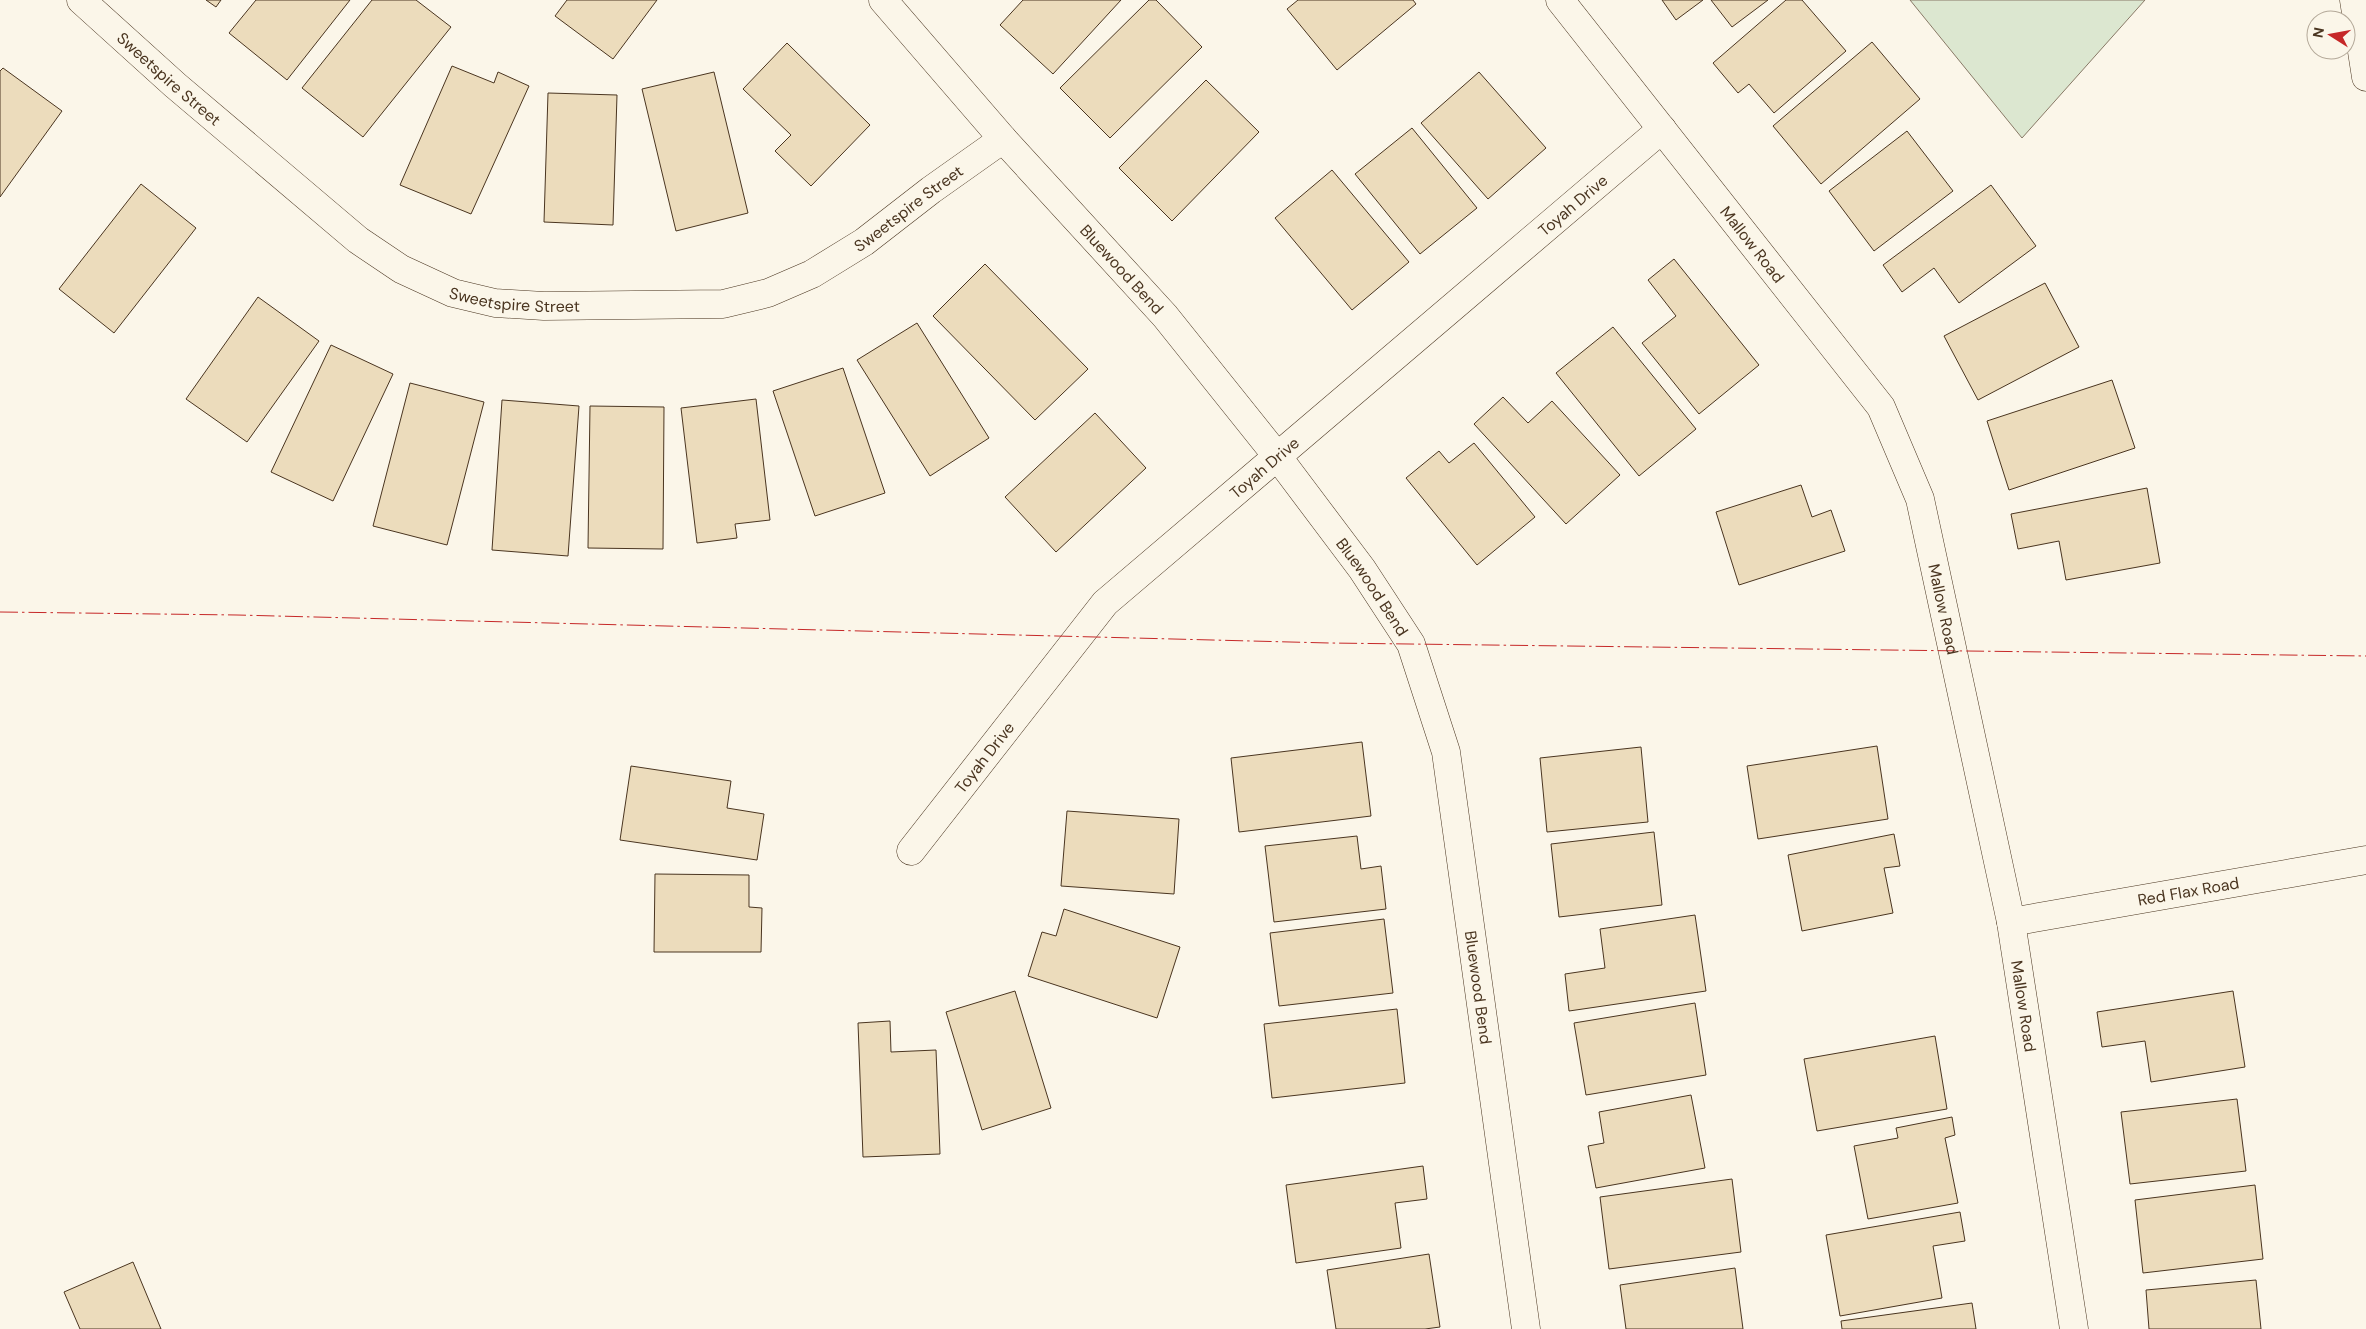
<svg xmlns="http://www.w3.org/2000/svg" width="2366" height="1329" font-family="'DM Sans',sans-serif">
	<rect width="100%" height="100%" fill="#fbf6e9"/>
	<!-- green -->
	<polygon fill="#dce7d0" stroke="#887966" points="1910,0 2145,0 2022,138"/>
	<!-- building -->
	<g fill="#ecdcbc" stroke="#4a3520">
		<polygon points="206,0 221,0 216,7"/>
		<polygon points="256,0 350,0 287,80 229,33"/>
		<polygon points="372,0 416,0 451,27 363,137 302,88"/>
		<polygon points="567,0 657,0 613,59 555,16"/>
		<polygon points="1023,0 1121,0 1053,74 1000,25"/>
		<polygon points="1149,0 1156,0 1202,47 1110,138 1060,88"/>
		<polygon points="1298,0 1413,0 1416,4 1337,70 1287,9"/>
		<polygon points="1662,0 1703,0 1676,20"/>
		<polygon points="1711,0 1768,0 1732,27"/>
		<polygon points="1786,0 1802,0 1846,51 1774,113 1749,84 1738,93 1713,63"/>
		<polygon points="1872,42 1920,99 1821,184 1773,126"/>
		<polygon points="787,43 870,125 811,186 775,151 791,135 743,89"/>
		<polygon points="452,66 494,83 498,72 529,86 471,214 400,185"/>
		<polygon points="3,68 62,111 0,197 0,71"/>
		<polygon points="714,72 748,213 676,231 642,89"/>
		<polygon points="1479,72 1546,148 1488,199 1421,123"/>
		<polygon points="1206,80 1259,132 1172,221 1119,168"/>
		<polygon points="548,93 617,95 613,225 544,222"/>
		<polygon points="1412,128 1477,208 1420,254 1355,174"/>
		<polygon points="1907,131 1953,191 1874,251 1829,191"/>
		<polygon points="1332,170 1409,262 1352,310 1275,218"/>
		<polygon points="141,184 196,228 114,333 59,289"/>
		<polygon points="1991,185 2036,246 1959,303 1934,268 1902,292 1883,265"/>
		<polygon points="1674,259 1759,365 1699,414 1642,343 1676,316 1648,280"/>
		<polygon points="985,264 1088,369 1035,420 933,316"/>
		<polygon points="2045,283 2079,347 1978,400 1944,336"/>
		<polygon points="258,297 319,341 247,442 186,399"/>
		<polygon points="917,323 989,438 930,476 857,360"/>
		<polygon points="1613,327 1696,429 1639,476 1556,373"/>
		<polygon points="331,345 393,374 333,501 271,472"/>
		<polygon points="843,368 885,493 815,516 773,391"/>
		<polygon points="2112,380 2135,448 2009,490 1987,421"/>
		<polygon points="410,383 484,402 447,545 373,526"/>
		<polygon points="1503,397 1528,423 1552,401 1620,475 1566,524 1474,424"/>
		<polygon points="756,399 770,520 735,524 737,538 697,543 681,408"/>
		<polygon points="502,400 579,406 568,556 492,550"/>
		<polygon points="590,406 664,407 663,549 588,548"/>
		<polygon points="1095,413 1146,468 1056,552 1005,497"/>
		<polygon points="1474,443 1535,517 1477,565 1406,478 1439,451 1449,463"/>
		<polygon points="1801,485 1812,517 1831,510 1845,551 1739,585 1716,512"/>
		<polygon points="2147,488 2160,563 2066,580 2059,541 2018,549 2011,514"/>
		<polygon points="1362,742 1371,816 1239,832 1231,758"/>
		<polygon points="1877,746 1888,819 1758,839 1747,766"/>
		<polygon points="1641,747 1648,822 1547,832 1540,758"/>
		<polygon points="631,766 731,781 727,808 764,814 757,860 620,840"/>
		<polygon points="1067,811 1179,819 1174,894 1061,886"/>
		<polygon points="1654,832 1662,905 1559,917 1551,844"/>
		<polygon points="1894,834 1900,866 1884,868 1893,913 1802,931 1788,855"/>
		<polygon points="1357,836 1361,869 1381,866 1386,909 1274,922 1265,846"/>
		<polygon points="655,874 749,875 749,907 762,908 761,952 654,952"/>
		<polygon points="1064,909 1180,947 1157,1018 1028,976 1042,932 1056,936"/>
		<polygon points="1695,915 1706,991 1569,1011 1565,974 1605,968 1600,929"/>
		<polygon points="1384,919 1393,993 1279,1006 1270,933"/>
		<polygon points="1015,991 1051,1108 982,1130 946,1012"/>
		<polygon points="2233,991 2245,1067 2151,1082 2145,1041 2102,1047 2097,1012"/>
		<polygon points="1695,1003 1706,1075 1586,1095 1574,1023"/>
		<polygon points="1397,1009 1405,1083 1272,1098 1264,1024"/>
		<polygon points="890,1021 891,1052 936,1050 940,1154 863,1157 858,1023"/>
		<polygon points="1935,1036 1947,1109 1817,1131 1804,1059"/>
		<polygon points="1691,1095 1705,1168 1596,1188 1588,1146 1604,1143 1599,1112"/>
		<polygon points="2237,1099 2246,1171 2130,1184 2121,1112"/>
		<polygon points="1952,1117 1955,1135 1945,1138 1958,1203 1868,1219 1854,1146 1898,1138 1896,1128"/>
		<polygon points="1423,1166 1427,1199 1395,1203 1401,1248 1296,1263 1286,1185"/>
		<polygon points="1732,1179 1741,1252 1609,1269 1600,1197"/>
		<polygon points="2255,1185 2263,1259 2143,1273 2135,1200"/>
		<polygon points="1960,1212 1965,1241 1933,1246 1942,1298 1840,1316 1826,1235"/>
		<polygon points="1429,1254 1440,1327 1425,1329 1336,1329 1327,1270"/>
		<polygon points="133,1262 161,1329 80,1329 64,1292"/>
		<polygon points="1735,1268 1743,1329 1626,1329 1620,1285"/>
		<polygon points="2256,1280 2261,1329 2149,1329 2146,1290"/>
		<polygon points="1972,1303 1976,1329 1842,1329 1841,1321"/>
	</g>
	<g fill="none" stroke-linecap="round" stroke-linejoin="round">
		<defs>
			<g id="minor">
				<path id="s1" d="M81,0l94,85 183,155 43,29 52,24 42,10 49,3 179,-2 45,-11 44,-19 52,-32 67,-52 72,-51"/>
				<path id="s2" d="M883,0l120,139 162,177 112,140 85,113 49,75 35,108 80,577"/>
				<path id="s3" d="M1560,0l321,407 39,92 91,423 63,407"/>
				<path id="s4" d="M911,851l194,-248 557,-474"/>
				<path id="s5" d="M2011,922l355,-62"/>
			</g>
			<polyline id="tertiary" points="2354,0 2366,77"/>
		</defs>
		<!-- minor casing -->
		<use href="#minor" stroke="#4a3520" stroke-width="29"/>
		<!-- tertiary casing -->
		<use href="#tertiary" stroke="#4a3520" stroke-width="29"/>
		<!-- minor -->
		<use href="#minor" stroke="#fbf6e9" stroke-width="28"/>
		<!-- tertiary -->
		<use href="#tertiary" stroke="#fbf6e9" stroke-width="28"/>
		<!-- power -->
		<polyline stroke="#c62828" stroke-width="1" stroke-dasharray="18 4 2.5 4" stroke-linecap="butt" points="0,612 237,615 1329,643 2366,656"/>
	</g>
	<g text-anchor="middle" dominant-baseline="central" stroke-width="4" stroke-linejoin="round" paint-order="stroke">
		<!-- street labels -->
		<g font-size="16" fill="#4a3520" stroke="#fbf6e9">
			<text stroke="none"><textPath href="#s1" startOffset="118">Sweetspire Street</textPath></text>
			<text stroke="none"><textPath href="#s4" startOffset="929">Toyah Drive</textPath></text>
			<text stroke="none"><textPath href="#s1" startOffset="958">Sweetspire Street</textPath></text>
			<text stroke="none"><textPath href="#s3" startOffset="311">Mallow Road</textPath></text>
			<text stroke="none"><textPath href="#s2" startOffset="360">Bluewood Bend</textPath></text>
			<text stroke="none"><textPath href="#s1" startOffset="538">Sweetspire Street</textPath></text>
			<text stroke="none"><textPath href="#s4" startOffset="524">Toyah Drive</textPath></text>
			<text stroke="none"><textPath href="#s2" startOffset="765">Bluewood Bend</textPath></text>
			<text stroke="none"><textPath href="#s3" startOffset="731">Mallow Road</textPath></text>
			<text stroke="none"><textPath href="#s4" startOffset="119">Toyah Drive</textPath></text>
			<text stroke="none"><textPath href="#s5" startOffset="180">Red Flax Road</textPath></text>
			<text stroke="none"><textPath href="#s2" startOffset="1185">Bluewood Bend</textPath></text>
			<text stroke="none"><textPath href="#s3" startOffset="1136">Mallow Road</textPath></text>
		</g>
	</g>
	<!-- north arrow -->
	<g transform="translate(2331 35) rotate(281)"><circle r="24" fill="#fbf6e9" stroke="#b4a999"/>
	<path d="M0-4L9 19L0 12L-9 19Z" fill="#c62828"/>
	<text y="-8" font-size="14" font-weight="bold" text-anchor="middle" fill="#4a3520">N</text>
	</g>
</svg>
